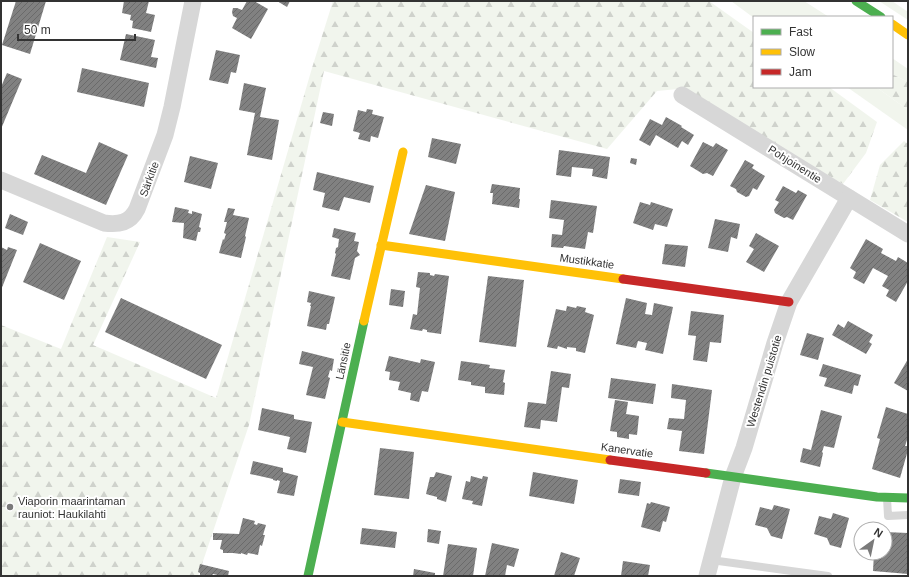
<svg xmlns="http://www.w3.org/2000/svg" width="909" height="577" font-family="Helvetica,sans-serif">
	<defs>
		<pattern id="forest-firs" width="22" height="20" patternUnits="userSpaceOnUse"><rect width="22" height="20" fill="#f1f5ed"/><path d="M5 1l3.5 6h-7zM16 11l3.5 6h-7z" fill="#cfd2cc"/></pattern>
		<pattern id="building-hatch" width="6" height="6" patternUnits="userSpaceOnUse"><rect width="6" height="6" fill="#818181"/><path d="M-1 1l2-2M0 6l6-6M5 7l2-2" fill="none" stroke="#6a6a6a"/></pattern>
	</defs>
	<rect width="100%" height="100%" fill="#fff"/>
	<!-- grass -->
	<g fill="#f1f5ed">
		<polygon points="731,1 804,1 829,17 754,17 754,18"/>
		<polygon points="879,1 892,1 908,12 908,20"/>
		<polygon points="892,58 908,69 908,82 892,74"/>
		<polygon points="847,87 876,87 908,110 908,130"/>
	</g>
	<!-- forest -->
	<g fill="url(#forest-firs)">
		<polygon points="333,1 709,1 754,33 754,87 829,87 877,122 866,153 843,184 678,89 657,91 607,149 324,71 249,425 198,576 1,576 1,325 61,349 107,237 140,242 93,345 216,398 312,68"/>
		<polygon points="892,74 908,82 908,110 876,87 892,87"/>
		<polygon points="904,141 908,144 908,222 870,200 880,165"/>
	</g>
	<!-- building -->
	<g fill="url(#building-hatch)">
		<polygon points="16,1 46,1 30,54 2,45"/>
		<polygon points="124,1 149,1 146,13 155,15 151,32 132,28 133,21 130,20 131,15 122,13"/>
		<polygon points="247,1 254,1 268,9 251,39 232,28 237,18 233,16 232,12 233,8 237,8 242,10"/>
		<polygon points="277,1 290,1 287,7"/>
		<polygon points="126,34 155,40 151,57 158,58 156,68 120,60"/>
		<polygon points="216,50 240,55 236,73 231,72 228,84 209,80"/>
		<polygon points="82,68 149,83 144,107 77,92"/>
		<polygon points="7,73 22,79 1,129 1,87"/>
		<polygon points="244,83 266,88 260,117 279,120 272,160 247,155 255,113 239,110"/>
		<polygon points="367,109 373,110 372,114 384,117 378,138 371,136 370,142 358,139 360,133 353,131 358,110 366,112"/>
		<polygon points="323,112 334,114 332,126 320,123"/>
		<polygon points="666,117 682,126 681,127 694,135 688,145 682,141 678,148 656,135 650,146 639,140 650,119 662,125"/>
		<polygon points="432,138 461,144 456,164 428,157"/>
		<polygon points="99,142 128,155 106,205 34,174 42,155 86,173"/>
		<polygon points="703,142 713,147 716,143 728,150 713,176 707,173 703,174 690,166"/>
		<polygon points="559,150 610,157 607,179 592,176 593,169 572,167 571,177 556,175"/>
		<polygon points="190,156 218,163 211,189 184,182"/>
		<polygon points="631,158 637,159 636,165 630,163"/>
		<polygon points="745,160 754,165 752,168 765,176 757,190 753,188 749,196 746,197 737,192 736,189 730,186"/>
		<polygon points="317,172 374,186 370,203 344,197 339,211 322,207 325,193 313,190"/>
		<polygon points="492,184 520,188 519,199 520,199 519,208 492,204 493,193 490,193"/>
		<polygon points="426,185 455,192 445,241 409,234"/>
		<polygon points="783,186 796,193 798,190 807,195 793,220 787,217 784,218 775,213 774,210 779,202 775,200"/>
		<polygon points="551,200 597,206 593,233 588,232 585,249 564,246 563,248 551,247 552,234 562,235 564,220 549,218"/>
		<polygon points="640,202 650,205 651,202 673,209 667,227 655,224 653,230 633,223"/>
		<polygon points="175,207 189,210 188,213 192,214 192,211 202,214 199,227 201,228 200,232 198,232 196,241 183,238 184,223 172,222"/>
		<polygon points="228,208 235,209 233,215 249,218 245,236 246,237 241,258 219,253 223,239 224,240 226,234 224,233 227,222 224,222"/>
		<polygon points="10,214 28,222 23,235 5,228"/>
		<polygon points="715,219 740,224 737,239 731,237 728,252 708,248"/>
		<polygon points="334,228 356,233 354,241 359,242 357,251 360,255 355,258 350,280 331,276 336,254 335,253 336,248 338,247 339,239 332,237"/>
		<polygon points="756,233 779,246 764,272 746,262 754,249 749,246"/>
		<polygon points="866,239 883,249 881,253 896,261 898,257 908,263 908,281 896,302 886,296 889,290 882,286 888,276 873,268 864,284 853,278 856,272 850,268"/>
		<polygon points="40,243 81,261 64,300 23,282"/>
		<polygon points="665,244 688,246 685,267 662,264"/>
		<polygon points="1,247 7,250 8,247 17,250 1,290"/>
		<polygon points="418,272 430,273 430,275 434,276 435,274 449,276 441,334 427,332 427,330 423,329 422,331 410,329 413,314 417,315 420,288 416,287"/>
		<polygon points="488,276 524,280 516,347 479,342"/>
		<polygon points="391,289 405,291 403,307 389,305"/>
		<polygon points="309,291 335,297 329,324 327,324 326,330 307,326 311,306 310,306 311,303 307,302"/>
		<polygon points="121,298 222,345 206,379 105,332"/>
		<polygon points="626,298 647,303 645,314 652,315 654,303 673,307 663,354 645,350 647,343 638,341 636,348 616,344"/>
		<polygon points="567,306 576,308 577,306 586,308 585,312 594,315 585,353 576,351 576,348 567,347 567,349 558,346 557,349 547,347 556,309 566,311"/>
		<polygon points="691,311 724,315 721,343 710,342 707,362 693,360 696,336 688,335"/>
		<polygon points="848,321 873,335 869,342 872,344 866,354 832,335 838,324 844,328"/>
		<polygon points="807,333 824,338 818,360 800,355"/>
		<polygon points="302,351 334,359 332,371 330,370 328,377 330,378 325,399 306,395 313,367 299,364"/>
		<polygon points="389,356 420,363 421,359 435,362 428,392 422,391 419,402 410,400 411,393 398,390 400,382 389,380 390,372 385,371"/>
		<polygon points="908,359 908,391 894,383"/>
		<polygon points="461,361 490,365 489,368 505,370 503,382 505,383 504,395 485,393 485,387 471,385 471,382 458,380"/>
		<polygon points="823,364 861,375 858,386 854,385 852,394 824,386 827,378 819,376"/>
		<polygon points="551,371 571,374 569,388 562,387 557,422 541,420 540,429 524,427 528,402 546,404"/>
		<polygon points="611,378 656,384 653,404 608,398"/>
		<polygon points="672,384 712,390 704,454 679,451 682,431 667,429 669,418 684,419 686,400 671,398"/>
		<polygon points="615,400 628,402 626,414 639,416 637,435 629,434 629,439 617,437 617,432 610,431"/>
		<polygon points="886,407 908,414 908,437 905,446 908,446 908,450 900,478 872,469 880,439 877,438"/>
		<polygon points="262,408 294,415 294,419 312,422 306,453 287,449 290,437 258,430"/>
		<polygon points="821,410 842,416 834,448 824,446 822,452 823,453 820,467 800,462 803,448 811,450"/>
		<polygon points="380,448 414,452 409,499 374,495"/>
		<polygon points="253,461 283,468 283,472 298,476 294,496 277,493 280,481 277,480 277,481 273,480 273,479 250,474"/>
		<polygon points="436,472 452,476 446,502 437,499 437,497 426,494 430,477 434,477"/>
		<polygon points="533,472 578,480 574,504 529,496"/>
		<polygon points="471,476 482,479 483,476 488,477 482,506 472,504 473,501 462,499 466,481 470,482"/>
		<polygon points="620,479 641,482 639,496 618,493"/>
		<polygon points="651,502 670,507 666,522 663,521 660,532 641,527 647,503 650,504"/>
		<polygon points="774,505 790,509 782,539 771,536 767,528 755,525 760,507 772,510"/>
		<polygon points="833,513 849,518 841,548 830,545 827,538 814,534 819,516 831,519"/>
		<polygon points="243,518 255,521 254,524 257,525 258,523 266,525 263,535 265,535 262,546 260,545 258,555 248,553 247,555 241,553 241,554 233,553 223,553 223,550 220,549 222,540 213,540 213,533 239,534"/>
		<polygon points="362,528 397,532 395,548 360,544"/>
		<polygon points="428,529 441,531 439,544 427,542"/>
		<polygon points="885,532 908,533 908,574 873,571 874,553 885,553"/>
		<polygon points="492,543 519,549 514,567 507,565 505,576 485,576"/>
		<polygon points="448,544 477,548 473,576 443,576"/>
		<polygon points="561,552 580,558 574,576 554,576"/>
		<polygon points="623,561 650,565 648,576 621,576"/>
		<polygon points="200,564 229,571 228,576 222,576 213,574 212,576 200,575 200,573 198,572"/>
		<polygon points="414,569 435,573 435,576 413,576"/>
	</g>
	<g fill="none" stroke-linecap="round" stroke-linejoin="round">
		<!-- lane -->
		<g stroke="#d7d7d7" stroke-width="8">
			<polyline points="887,498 888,516 908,515"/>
			<polyline points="711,560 828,576"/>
		</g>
		<!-- street -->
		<g stroke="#d7d7d7" stroke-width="17">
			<polyline points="682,95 908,234"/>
			<path d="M1,180l103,43c15,2 26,0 33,-14l28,-74 7,-28 21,-106"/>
			<polyline points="707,576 733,477 744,448 775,343 789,302 849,198"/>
		</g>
		<!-- fast -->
		<g stroke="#4caf50" stroke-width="9">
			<polyline points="856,1 881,17"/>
			<polyline points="706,473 877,497 908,498"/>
			<polyline points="308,576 364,321"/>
		</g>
		<!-- slow -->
		<g stroke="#ffc107" stroke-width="9">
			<polyline points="892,24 908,35"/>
			<polyline points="381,245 623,279"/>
			<polyline points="364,321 403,152"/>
			<polyline points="342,422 610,460"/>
		</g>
		<!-- jam -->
		<g stroke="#c62828" stroke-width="9">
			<polyline points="623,279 789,302"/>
			<polyline points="610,460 706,473"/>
		</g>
	</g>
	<!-- markers -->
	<circle fill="#7a7a7a" stroke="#fff" stroke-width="1.5" cx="10" cy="507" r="4"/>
	<g text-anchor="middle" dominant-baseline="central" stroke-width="4" stroke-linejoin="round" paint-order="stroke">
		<!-- street labels -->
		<g font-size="11" fill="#333" stroke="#fff">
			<text transform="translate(795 164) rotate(32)">Pohjoinentie</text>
			<text transform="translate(149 179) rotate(-70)">Särkitie</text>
			<text transform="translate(587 261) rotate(8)">Mustikkatie</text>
			<text transform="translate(343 361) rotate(-78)">Länsitie</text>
			<text transform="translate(764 381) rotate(-73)">Westendin puistotie</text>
			<text transform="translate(627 450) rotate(8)">Kanervatie</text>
		</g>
		<!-- poi labels -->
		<g font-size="11" fill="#333" stroke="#fff" text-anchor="start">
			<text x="18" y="501">Viaporin maarintaman<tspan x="18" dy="13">rauniot: Haukilahti</tspan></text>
		</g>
	</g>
	<!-- border -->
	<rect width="909" height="577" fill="none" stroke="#333333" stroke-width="4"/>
	<!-- legend -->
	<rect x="753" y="16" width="140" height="72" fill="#ffffff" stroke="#adadad"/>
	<rect x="761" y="29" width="20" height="6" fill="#4caf50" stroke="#adadad"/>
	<text x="789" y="36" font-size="12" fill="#333333">Fast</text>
	<rect x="761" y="49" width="20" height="6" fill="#ffc107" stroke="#adadad"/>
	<text x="789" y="56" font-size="12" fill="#333333">Slow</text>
	<rect x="761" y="69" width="20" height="6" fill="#c62828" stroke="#adadad"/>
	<text x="789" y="76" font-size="12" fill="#333333">Jam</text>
	<!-- north arrow -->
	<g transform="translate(873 541) rotate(33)"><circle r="19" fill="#ffffff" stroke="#adadad"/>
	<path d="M0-3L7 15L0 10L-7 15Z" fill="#7a7a7a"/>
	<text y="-6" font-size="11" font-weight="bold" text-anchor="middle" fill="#333333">N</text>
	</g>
	<!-- scale -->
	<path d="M18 34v6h117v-6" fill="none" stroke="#333333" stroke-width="2"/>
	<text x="24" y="34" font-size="12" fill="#333333" stroke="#ffffff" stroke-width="3" paint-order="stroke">50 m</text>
</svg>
